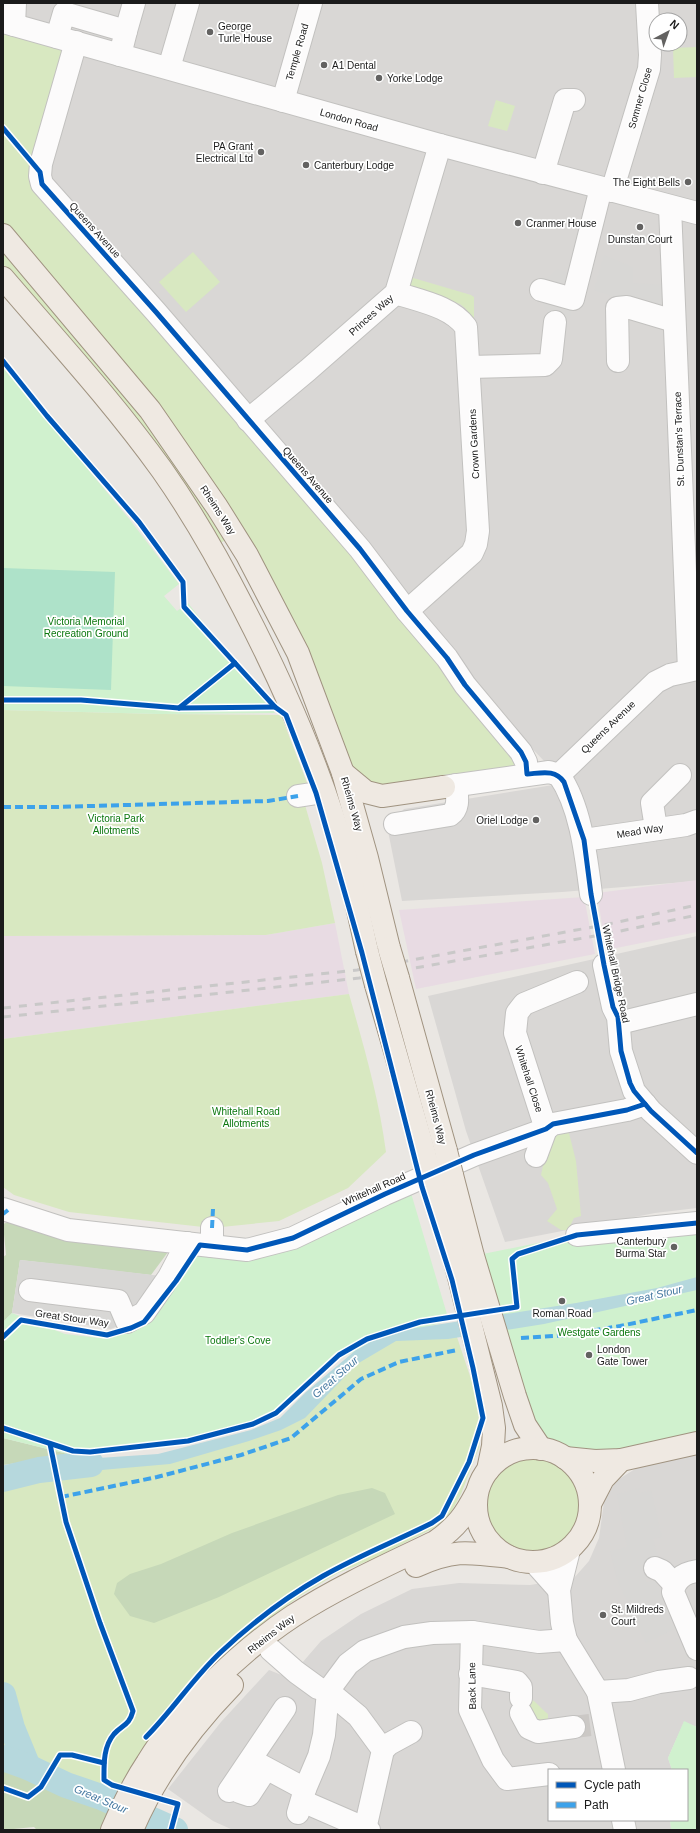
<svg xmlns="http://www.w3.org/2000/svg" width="700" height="1833" font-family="Arial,sans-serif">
	<rect width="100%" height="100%" fill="#eae7e3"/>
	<!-- residential -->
	<g fill="#d9d7d5" fill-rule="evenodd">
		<path d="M3,3h694v878l-135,11 -160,9 -15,-75 17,-17 149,-24 -8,-23 -60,-63 -439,-524 36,-140 -79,-24zM656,20h24v24h-24z"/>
		<polygon points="697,936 697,1208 655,1213 505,1242 466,1131 428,996"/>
		<polygon points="697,1453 697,1727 684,1722 668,1758 672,1770 549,1770 549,1820 670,1820 671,1830 233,1830 213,1821 168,1789 221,1722 269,1670 289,1678 321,1641 361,1614 412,1589 459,1583 530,1585 574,1578 589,1561 599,1538 604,1502 616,1481 643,1464"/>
	</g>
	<!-- industrial -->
	<g fill="#e8dbe3">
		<polygon points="697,880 697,932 606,950 597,893"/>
		<polygon points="584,897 595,954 416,989 399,910"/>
		<polygon points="335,923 349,994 3,1039 3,936 266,935"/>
	</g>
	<!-- grass -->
	<g fill="#d8e8c1">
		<polygon points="3,22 76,42 40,172 156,312 527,774 382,796 343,773 247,555 3,235"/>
		<polygon points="697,47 697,77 674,78 673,48"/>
		<polygon points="496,100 515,106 507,131 488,126"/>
		<polygon points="3,246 149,422 227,539 219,544 105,381 3,264"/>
		<polygon points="193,252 220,282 186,312 159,282"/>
		<polygon points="410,277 471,295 474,297 474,319 465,308 460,304 412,289 408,282"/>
		<polygon points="3,710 160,714 281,715 309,788 305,805 322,863 335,923 266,935 3,936"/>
		<path d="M349,994c15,53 30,104 37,158l-38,36 -69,33 -67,7 -143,-16 -55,-17 -11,-8v-148z"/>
		<polygon points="567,1125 576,1161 581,1216 574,1218 568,1230 561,1230 547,1221 557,1209 548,1183 541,1175 551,1128"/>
		<path d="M454,1328l18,54 10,42 -3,24 -18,46 -13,24 -16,11 -59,30 -35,14 -38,23 -45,33 -26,24 -109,152c-18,-8 -37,-13 -55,-20 -21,-9 -41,-19 -62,-27v-279l36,-9 79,-7 73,-11 96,-32 64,-59 39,-24z"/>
		<circle cx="534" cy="1505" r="49"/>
		<path d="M529,1698c8,4 11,10 19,16v16l-22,-7z"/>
	</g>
	<!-- forest -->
	<g fill="#c6d8b8">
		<polygon points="13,1220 171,1248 151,1275 20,1260 12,1313 3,1322 3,1257 6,1255 3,1224"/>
		<polygon points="3,1438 72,1455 3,1465"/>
		<polygon points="372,1488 385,1493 395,1514 219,1597 154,1623 130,1616 114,1594 117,1583 130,1574 161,1564 232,1533 338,1495"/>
		<polygon points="3,1758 31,1769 66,1785 113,1802 107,1830 37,1830 34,1827 3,1830"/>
	</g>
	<!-- park -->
	<g fill="#d0f1ce">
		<polygon points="3,367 130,520 179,584 164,596 177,611 188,603 275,713 160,714 3,710"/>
		<polygon points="411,1193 449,1321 386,1337 341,1358 278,1415 227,1434 176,1446 125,1452 72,1455 3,1438 3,1322 12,1313 65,1334 108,1339 145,1324 175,1286 196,1253 245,1257 299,1248"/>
		<polygon points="697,1223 697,1443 565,1458 541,1449 473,1256 577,1235"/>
		<polygon points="684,1721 697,1727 697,1830 671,1830 670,1820 687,1820 687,1770 672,1770 668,1758"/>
	</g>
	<!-- pitch -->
	<polygon fill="#aee2c9" points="3,568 115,572 111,690 3,686"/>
	<!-- parking -->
	<g fill="#d8d7d5">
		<polygon points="604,255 633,267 633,283 665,285 668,314 594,290"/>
		<polygon points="557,269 581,277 569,319 547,312 540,295 541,286"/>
		<polygon points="20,1260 70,1265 169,1277 138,1317 111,1329 12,1313"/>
		<polygon points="639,1488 640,1493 651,1490 662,1537 653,1539 662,1571 645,1578 646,1582 654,1580 677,1628 646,1643 617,1579 610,1551 627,1547 617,1494"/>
	</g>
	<!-- water -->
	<polygon fill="#b6d8dd" points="697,1277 697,1290 544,1324 448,1339 396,1341 357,1364 305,1418 281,1430 249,1441 170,1464 56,1474 54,1461 158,1454 251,1430 280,1418 306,1392 356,1350 376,1339 397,1331 576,1303 657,1288"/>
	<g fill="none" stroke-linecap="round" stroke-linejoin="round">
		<!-- river -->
		<g stroke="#b6d8dd" stroke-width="26">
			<polyline points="3,1479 39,1470 91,1464"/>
			<polyline points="3,1695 12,1728 28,1767"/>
			<polyline points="3,1758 28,1767 66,1785 101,1797 175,1830"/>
		</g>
		<!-- minor-tunnel -->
		<polyline stroke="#cbc8c5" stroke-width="22" stroke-dasharray="22 11" stroke-linecap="butt" points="574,1727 590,1725"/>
		<defs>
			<g id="minor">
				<polyline points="3,22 440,145 697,213"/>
				<polyline points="14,25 15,3"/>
				<polyline points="126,31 134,3"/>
				<polyline points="57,37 64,13 126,31 120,55"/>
				<polyline points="76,42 41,164 40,176 42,184 156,312 360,549 407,611 447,658 465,685 521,752 526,762 527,774"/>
				<polyline points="169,68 188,3"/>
				<polyline points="283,101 311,3"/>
				<polyline points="543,173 565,100 574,100"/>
				<polyline points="612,191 649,69 650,55 647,3"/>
				<polyline points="670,207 689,670"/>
				<polyline points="541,290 573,299 601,188"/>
				<path d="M396,293c23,8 55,13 70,34l12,204 -2,13 -4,9 -65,58"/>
				<polyline points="618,361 617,308 627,307 674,321"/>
				<polyline points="470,367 545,365 551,359 555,322"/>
				<polyline points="248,420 308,370 396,293 440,145"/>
				<polyline points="559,775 656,682 670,675 697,669"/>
				<path d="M559,775c22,32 27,81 32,119"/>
				<polyline points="444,787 549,772 559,775"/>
				<polyline points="298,796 324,792"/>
				<path d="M395,824l55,-9c10,-7 7,-19 6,-30"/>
				<polyline points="656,828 652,803 680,775"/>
				<polyline points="584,840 686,825 697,821"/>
				<polyline points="604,965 613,1007 618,1017 621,1051 634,1091 651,1111 697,1153"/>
				<polyline points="619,1023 697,1004"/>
				<polyline points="536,1156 546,1129 515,1033 517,1013 524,1004 577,982"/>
				<polyline points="3,1209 68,1230 247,1250 293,1238 385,1194 474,1155 546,1129 553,1124 627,1110 645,1104"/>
				<polyline points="577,1235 697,1223"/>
				<polyline points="212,1246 212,1228"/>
				<polyline points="30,1290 118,1301 127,1322 144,1313 169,1277 187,1243"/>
				<polyline points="569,1550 559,1590 562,1623 566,1640 598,1692 614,1770"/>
				<polyline points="535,1563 559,1590"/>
				<polyline points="655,1568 662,1571 674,1584"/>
				<path d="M697,1571c-13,2 -22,8 -24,21l24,57"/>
				<polyline points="472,1632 470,1710 493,1760 507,1779 549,1774"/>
				<polyline points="271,1650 296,1672 318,1688 328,1691 358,1716 383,1750 365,1829"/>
				<polyline points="470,1674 517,1682 521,1687 521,1698"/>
				<polyline points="598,1692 629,1690 659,1682 689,1678"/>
				<polyline points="521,1713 529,1728 538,1732 574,1727"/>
				<polyline points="383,1750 389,1744 411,1732"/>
				<polyline points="251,1760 305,1789"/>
				<polyline points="229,1791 285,1708"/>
				<polyline points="240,1792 249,1795 266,1769"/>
				<polyline points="302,1801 369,1830"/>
				<polyline points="298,1813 305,1789 319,1756 324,1735 328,1691 348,1664 365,1651 404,1637 432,1633 472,1632 539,1642 566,1640"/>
				<polyline points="623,1820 625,1830"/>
			</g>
			<g id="major">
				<polyline points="3,235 150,410 217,507 247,555 298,653 343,773 367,858 389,948"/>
				<path d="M3,278c54,63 110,124 159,192 31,44 57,90 81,137 42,81 79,165 103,253 8,30 14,60 21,91"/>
				<polyline points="343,773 366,792 382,796 444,787"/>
				<polyline points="398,978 446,1151"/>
				<polyline points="376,985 426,1159"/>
				<polyline points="452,1175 473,1256 515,1396 525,1425 541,1449"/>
				<polyline points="433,1182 459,1277 491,1406 494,1428 493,1446 488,1470"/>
				<circle cx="533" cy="1505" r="57"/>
				<polyline points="565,1458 595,1461 621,1460 697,1443"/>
				<polyline points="590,1504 603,1479 621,1460"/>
				<path d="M416,1566c38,-17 52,-14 93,-9"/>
				<path d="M112,1830c10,-23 21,-46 35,-67 33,-54 93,-112 146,-147 45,-29 94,-51 142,-74 22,-15 30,-27 42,-50"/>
				<path d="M132,1830c23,-54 59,-103 100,-145"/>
			</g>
		</defs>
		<!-- minor casing -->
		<use href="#minor" stroke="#c2c1bf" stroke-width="24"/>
		<!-- major casing -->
		<use href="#major" stroke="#a09380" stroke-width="24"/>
		<!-- minor -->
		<use href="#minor" stroke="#fcfbfb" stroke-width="22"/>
		<!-- major -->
		<use href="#major" stroke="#efe9e2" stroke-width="22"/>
		<!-- rail -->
		<g stroke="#c9c8c8" stroke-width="3" stroke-dasharray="8 8" stroke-linecap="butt">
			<polyline points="3,1008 357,970 604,925 697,905"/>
			<polyline points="3,1017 359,978 606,934 697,915"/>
		</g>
		<defs>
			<g id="major-bridge">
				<polyline points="389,948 398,978"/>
				<polyline points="367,951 376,985"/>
				<polyline points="446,1151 452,1175"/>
				<polyline points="426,1159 433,1182"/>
			</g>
		</defs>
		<!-- major-bridge casing -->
		<use href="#major-bridge" stroke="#a09380" stroke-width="24" stroke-linecap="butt"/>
		<!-- major-bridge -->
		<use href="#major-bridge" stroke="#efe9e2" stroke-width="22"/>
		<!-- quiet -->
		<g stroke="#3da2ea" stroke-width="4" stroke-dasharray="8 4" stroke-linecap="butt">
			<polyline points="3,807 56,807 268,801 298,796"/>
			<polyline points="3,1214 8,1210"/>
			<polyline points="212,1228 213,1209"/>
			<polyline points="521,1338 567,1335 620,1326 697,1310"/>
			<polyline points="61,1497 157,1477 241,1455 291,1438 361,1379 399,1362 457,1350"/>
		</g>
		<defs>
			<g id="cycleway">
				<path d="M3,128l37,44 2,12 114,128 204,237 47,62 40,47 18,27 56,67 5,10 1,12c15,-1 28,-5 37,8l20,58 7,54 13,71 9,42 5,10 3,34 9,32 4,8 17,20 46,42"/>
				<path d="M3,361l44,55 92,106 44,60 1,25 91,100 11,8 30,78 46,160 60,234 30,93 21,88 10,50 -14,44 -27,54 -10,7c-36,18 -74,33 -109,53 -37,21 -71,47 -102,76 -28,26 -48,58 -75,85"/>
				<polyline points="3,700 81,700 179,708 275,707"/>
				<polyline points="179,708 235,663"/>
				<polyline points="3,1337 21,1320 107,1335 131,1328 144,1322 176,1281 200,1245 247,1250 293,1238 385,1194 474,1155 546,1129 553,1124 627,1110 645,1104"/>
				<polyline points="3,1428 73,1451 90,1452 188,1441 253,1424 276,1413 339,1355 367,1339 420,1322 517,1307 512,1259 518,1254 577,1235 697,1223"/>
				<path d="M50,1444l16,78 34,101 33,88c-4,15 -10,13 -19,23 -11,13 -10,31 -10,46l8,5 66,19 -7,26"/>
				<polyline points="3,1788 28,1797 41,1787 60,1755 72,1755 104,1763"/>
			</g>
		</defs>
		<!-- cycleway casing -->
		<use href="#cycleway" stroke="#fff" stroke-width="8"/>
		<!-- cycleway -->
		<use href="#cycleway" stroke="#0057b8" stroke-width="5"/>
	</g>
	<!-- markers -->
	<g fill="#636261" stroke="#fff" stroke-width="1.5">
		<circle cx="210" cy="32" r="4"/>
		<circle cx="324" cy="65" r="4"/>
		<circle cx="379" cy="78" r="4"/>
		<circle cx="261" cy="152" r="4"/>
		<circle cx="306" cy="165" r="4"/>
		<circle cx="688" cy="182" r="4"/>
		<circle cx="518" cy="223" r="4"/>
		<circle cx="640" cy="227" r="4"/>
		<circle cx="536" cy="820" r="4"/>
		<circle cx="674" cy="1247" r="4"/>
		<circle cx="562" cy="1301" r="4"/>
		<circle cx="589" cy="1355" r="4"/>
		<circle cx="603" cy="1615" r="4"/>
	</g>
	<g text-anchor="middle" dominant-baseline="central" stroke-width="3.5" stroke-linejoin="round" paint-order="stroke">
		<!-- poi labels -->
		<g font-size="10" fill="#1b1b1b" stroke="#fff" text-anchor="start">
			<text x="218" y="26">George<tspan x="218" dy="12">Turle House</tspan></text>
			<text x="332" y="65">A1 Dental</text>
			<text x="387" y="78">Yorke Lodge</text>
			<text x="253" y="146" text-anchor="end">PA Grant<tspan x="253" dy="12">Electrical Ltd</tspan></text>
			<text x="314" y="165">Canterbury Lodge</text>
			<text x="680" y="182" text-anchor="end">The Eight Bells</text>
			<text x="526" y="223">Cranmer House</text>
			<text x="640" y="239" text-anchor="middle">Dunstan Court</text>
			<text x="528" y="820" text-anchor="end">Oriel Lodge</text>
			<text x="666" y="1241" text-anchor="end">Canterbury<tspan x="666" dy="12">Burma Star</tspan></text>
			<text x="562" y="1313" text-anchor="middle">Roman Road</text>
			<text x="597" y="1349">London<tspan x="597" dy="12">Gate Tower</tspan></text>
			<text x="611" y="1609">St. Mildreds<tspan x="611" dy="12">Court</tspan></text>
		</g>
		<!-- street labels -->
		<g font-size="10" fill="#1b1b1b" stroke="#fff">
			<text transform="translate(297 52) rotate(-74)">Temple Road</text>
			<text transform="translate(640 98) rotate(-74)">Somner Close</text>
			<text transform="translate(349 120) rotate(16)">London Road</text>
			<text transform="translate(95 230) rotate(48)">Queens Avenue</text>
			<text transform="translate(371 315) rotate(-42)">Princes Way</text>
			<text transform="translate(679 439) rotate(-92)">St. Dunstan's Terrace</text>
			<text transform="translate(474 444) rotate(-93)">Crown Gardens</text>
			<text transform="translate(308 475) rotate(49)">Queens Avenue</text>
			<text transform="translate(218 510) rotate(57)">Rheims Way</text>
			<text transform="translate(608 727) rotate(-44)">Queens Avenue</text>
			<text transform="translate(352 804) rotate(74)">Rheims Way</text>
			<text transform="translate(640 831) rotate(-9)">Mead Way</text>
			<text transform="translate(616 974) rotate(78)">Whitehall Bridge Road</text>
			<text transform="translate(529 1079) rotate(72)">Whitehall Close</text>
			<text transform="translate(436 1117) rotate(75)">Rheims Way</text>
			<text transform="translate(374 1189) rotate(-24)">Whitehall Road</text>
			<text transform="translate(72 1318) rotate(8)">Great Stour Way</text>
			<text transform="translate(271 1634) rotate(-38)">Rheims Way</text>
			<text transform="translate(472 1686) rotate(-91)">Back Lane</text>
		</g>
		<!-- park labels -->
		<g font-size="10" fill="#0b770e" stroke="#fff">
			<text x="86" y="621">Victoria Memorial<tspan x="86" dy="12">Recreation Ground</tspan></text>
			<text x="116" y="818">Victoria Park<tspan x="116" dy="12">Allotments</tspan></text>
			<text x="246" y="1111">Whitehall Road<tspan x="246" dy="12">Allotments</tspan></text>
			<text x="599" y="1332">Westgate Gardens</text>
			<text x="238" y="1340">Toddler's Cove</text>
		</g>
		<!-- water labels -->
		<g font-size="11" font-style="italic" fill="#4679a1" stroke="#fff">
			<text transform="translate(654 1295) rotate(-13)">Great Stour</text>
			<text transform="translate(335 1377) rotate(-41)">Great Stour</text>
			<text transform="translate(101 1799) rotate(23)">Great Stour</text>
		</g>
	</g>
	<!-- border -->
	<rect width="700" height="1833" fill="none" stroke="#1b1b1b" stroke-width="8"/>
	<!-- legend -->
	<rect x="548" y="1769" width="140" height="52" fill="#ffffff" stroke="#a4a4a4"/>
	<rect x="556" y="1782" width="20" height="6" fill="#0057b8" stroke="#a4a4a4"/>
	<text x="584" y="1789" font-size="12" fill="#1b1b1b">Cycle path</text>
	<rect x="556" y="1802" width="20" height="6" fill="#3da2ea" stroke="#a4a4a4"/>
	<text x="584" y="1809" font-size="12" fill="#1b1b1b">Path</text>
	<!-- north arrow -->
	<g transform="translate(668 32) rotate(41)"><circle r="19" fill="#ffffff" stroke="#a4a4a4"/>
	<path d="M0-3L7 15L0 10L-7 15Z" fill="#636261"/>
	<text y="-6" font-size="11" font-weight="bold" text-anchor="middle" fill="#1b1b1b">N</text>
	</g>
</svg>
